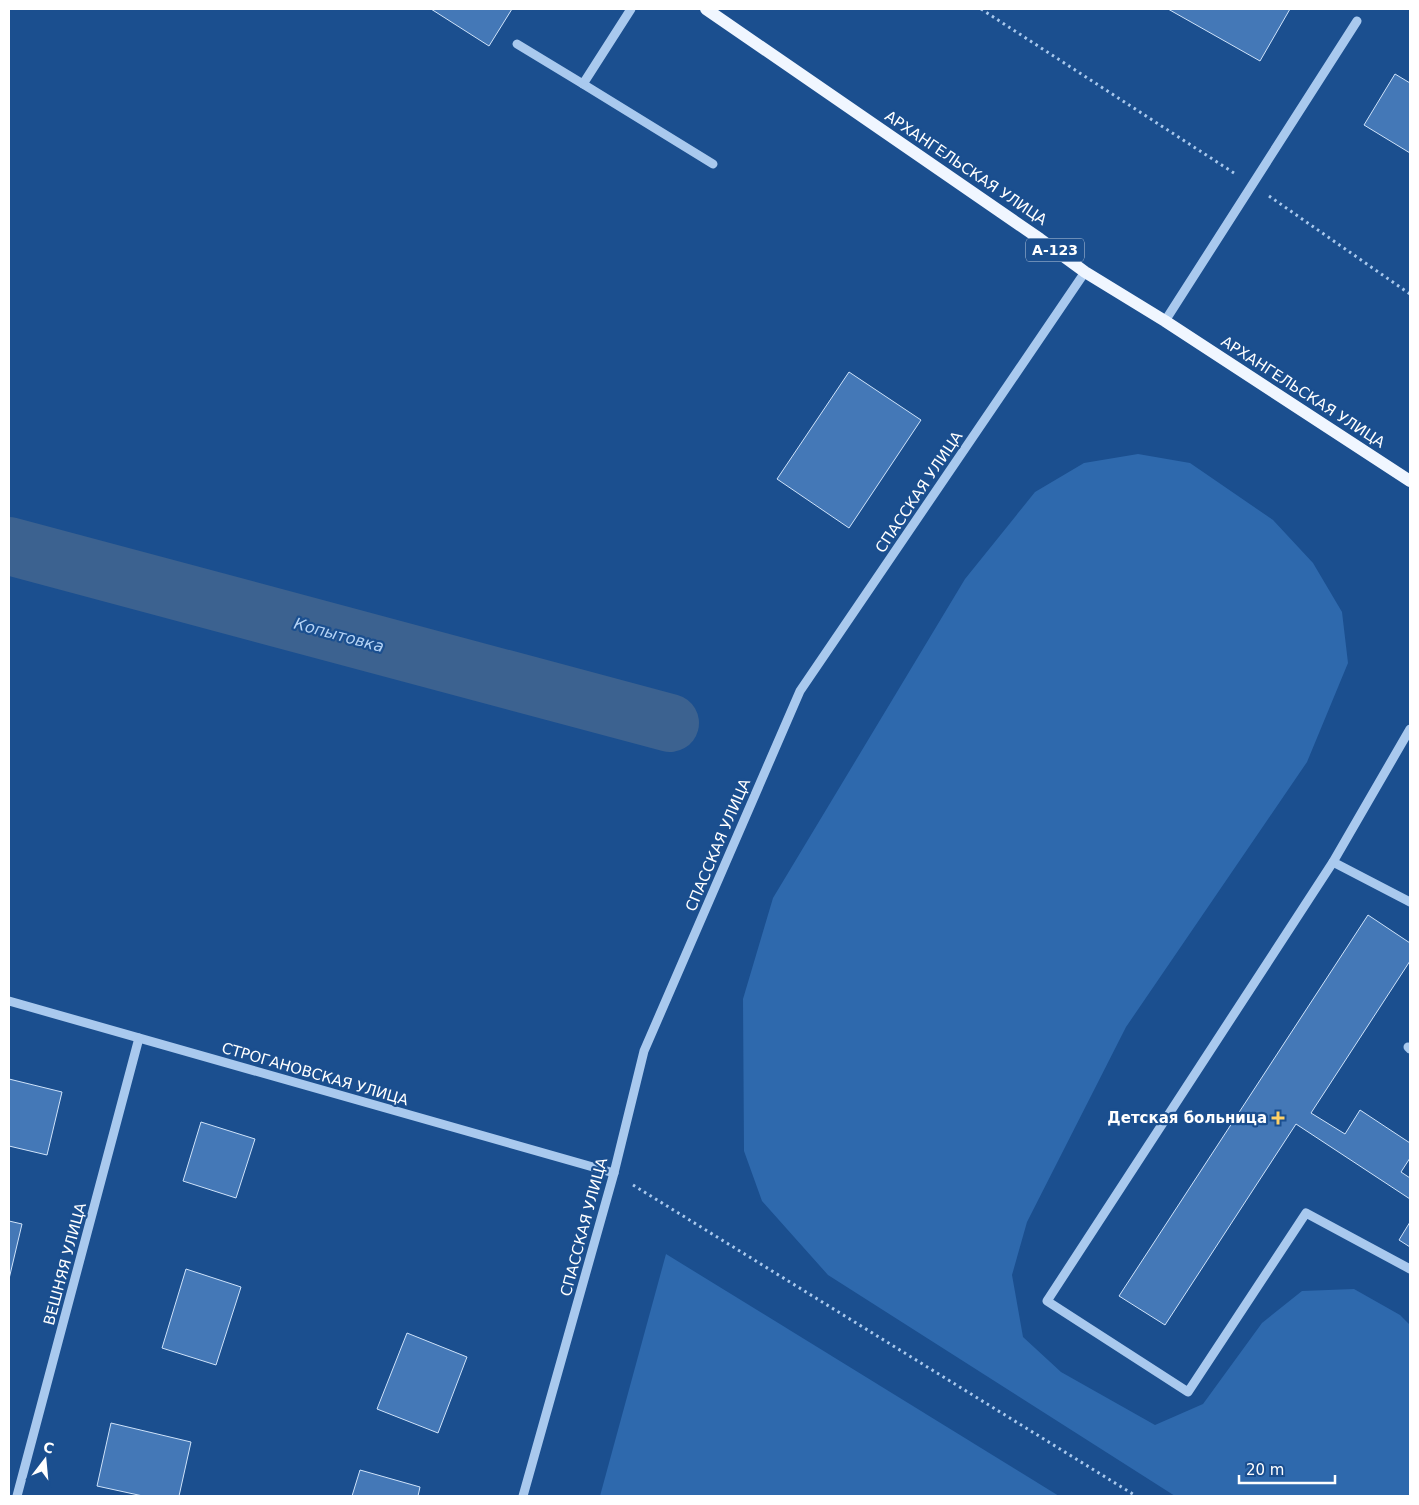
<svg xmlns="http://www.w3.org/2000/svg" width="1419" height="1505" font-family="'DejaVu Sans',sans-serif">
	<rect width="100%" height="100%" fill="#1b4f8f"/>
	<!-- green -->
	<g fill="#2e69ad">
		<polygon points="1138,454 1190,463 1273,520 1313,563 1342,612 1348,663 1307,762 1126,1027 1027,1222 1012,1275 1023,1337 1061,1372 1155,1425 1203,1404 1262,1323 1302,1291 1354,1289 1400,1315 1410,1325 1410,1496 1175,1496 828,1275 762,1201 744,1151 743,999 773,898 965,579 1035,492 1084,463"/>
		<polygon points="666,1254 1059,1496 600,1496"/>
	</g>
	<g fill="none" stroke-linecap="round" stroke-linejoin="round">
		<!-- river -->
		<polyline stroke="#3c6290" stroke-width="58" points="9,546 670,723"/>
	</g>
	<!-- building -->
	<g fill="#4478b7" stroke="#cfe3fa">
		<polygon points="431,9 512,9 489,46"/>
		<polygon points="1168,9 1290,9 1260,61"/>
		<polygon points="1395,74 1410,83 1410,153 1364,125"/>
		<polygon points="849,372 921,420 849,528 777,479"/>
		<polygon points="1368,915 1410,943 1410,961 1311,1113 1345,1134 1360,1110 1410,1143 1410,1158 1401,1172 1410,1178 1410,1199 1296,1124 1165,1325 1119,1296"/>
		<polygon points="9,1079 62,1092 47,1155 9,1146"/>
		<polygon points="201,1122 255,1139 236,1198 183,1181"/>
		<polygon points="9,1221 22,1224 9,1279"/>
		<polygon points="1410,1222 1410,1247 1399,1240"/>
		<polygon points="186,1269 241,1287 216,1365 162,1348"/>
		<polygon points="407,1333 467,1357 438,1433 377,1409"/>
		<polygon points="111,1423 191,1442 179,1496 143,1496 97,1486"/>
		<polygon points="360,1470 420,1487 418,1496 352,1496"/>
	</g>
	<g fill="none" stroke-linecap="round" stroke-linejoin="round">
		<!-- path -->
		<g stroke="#a9c9ee" stroke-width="3" stroke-dasharray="2.5 4" stroke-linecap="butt">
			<polyline points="981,9 1234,173"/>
			<polyline points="1269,196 1410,294"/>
			<polyline points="633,1185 1136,1496"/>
		</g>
		<!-- minor -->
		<g stroke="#a9c9ee" stroke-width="9">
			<polyline points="517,44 583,84 631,9"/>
			<polyline points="583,84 713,164"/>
			<polyline points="1165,321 1357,21"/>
			<polyline points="1410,729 1333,862 1047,1301 1188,1392 1306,1213 1410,1269"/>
			<polyline points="1333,862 1410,902"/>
			<polyline points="9,1001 614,1173"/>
			<polyline points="1408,1047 1410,1049"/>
			<polyline points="17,1496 139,1038"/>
			<polyline points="523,1496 614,1173 644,1051 800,691 1085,272"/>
		</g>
		<!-- major -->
		<polyline stroke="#f0f6ff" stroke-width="12" points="706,9 1040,239 1085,272 1165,321 1410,481"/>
	</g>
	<!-- markers -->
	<path fill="#ffd166" stroke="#1b4f8f" stroke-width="2" d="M1275.5 1110.5h5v5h5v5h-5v5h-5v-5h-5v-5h5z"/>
	<g text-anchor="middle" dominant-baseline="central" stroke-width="4.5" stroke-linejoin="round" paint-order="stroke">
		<!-- shield labels -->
		<rect fill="#1b4f8f" stroke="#bbcadd" stroke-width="1" x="1026" y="238.5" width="58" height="23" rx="4"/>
		<g font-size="14" font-weight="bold" fill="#fff">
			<text x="1055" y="250">А-123</text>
		</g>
		<!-- street labels -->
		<g font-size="15" fill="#fff" stroke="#1b4f8f">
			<text transform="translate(966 168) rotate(34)">АРХАНГЕЛЬСКАЯ УЛИЦА</text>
			<text transform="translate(1303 392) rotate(33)">АРХАНГЕЛЬСКАЯ УЛИЦА</text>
			<text transform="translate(919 492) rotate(-56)">СПАССКАЯ УЛИЦА</text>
			<text transform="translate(718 845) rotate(-67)">СПАССКАЯ УЛИЦА</text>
			<text transform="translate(315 1074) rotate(16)">СТРОГАНОВСКАЯ УЛИЦА</text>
			<text transform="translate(584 1227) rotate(-75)">СПАССКАЯ УЛИЦА</text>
			<text transform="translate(65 1264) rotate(-75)">ВЕШНЯЯ УЛИЦА</text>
		</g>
		<!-- poi labels -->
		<g font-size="15" font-weight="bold" fill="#fff" stroke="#1b4f8f" text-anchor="end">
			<text x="1267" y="1118">Детская больница</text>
		</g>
		<!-- water labels -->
		<g font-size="16" font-style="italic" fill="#b5d3f5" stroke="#1b4f8f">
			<text transform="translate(339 635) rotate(15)">Копытовка</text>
		</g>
	</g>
	<!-- border -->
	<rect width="1419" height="1505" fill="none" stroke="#ffffff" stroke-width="20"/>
	<!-- north arrow -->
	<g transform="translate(45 1460) rotate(16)" stroke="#1b4f8f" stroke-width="4" paint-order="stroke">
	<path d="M0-4L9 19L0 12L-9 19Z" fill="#ffffff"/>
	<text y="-8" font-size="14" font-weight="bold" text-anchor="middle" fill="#ffffff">С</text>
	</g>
	<!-- scale -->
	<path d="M1239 1475v8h96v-8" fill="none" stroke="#ffffff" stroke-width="2.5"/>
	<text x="1246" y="1475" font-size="15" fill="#ffffff" stroke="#1b4f8f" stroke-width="4" paint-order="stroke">20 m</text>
</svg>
